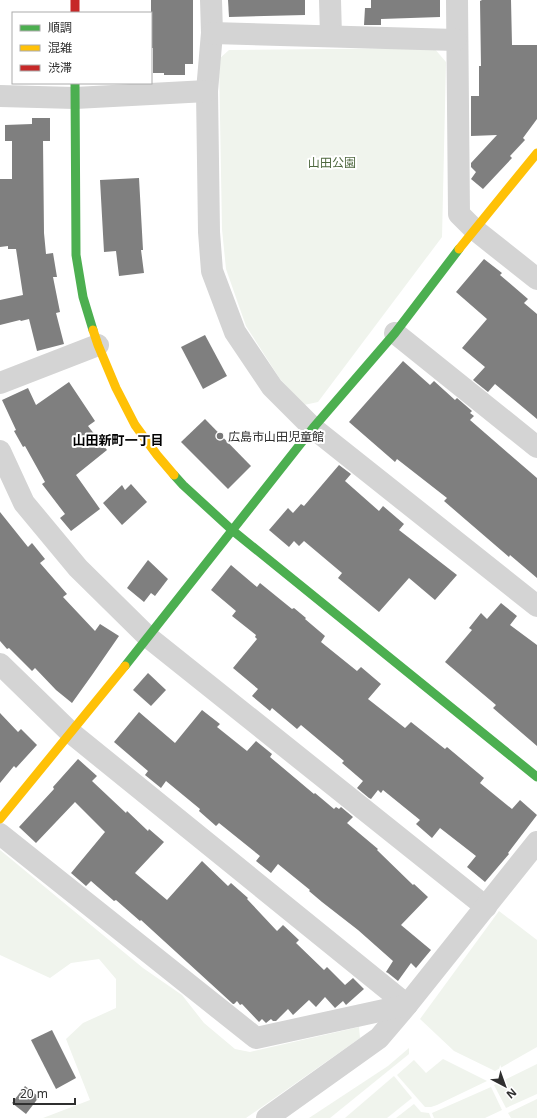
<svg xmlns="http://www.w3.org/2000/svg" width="537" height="1118" font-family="'Noto Sans','Noto Sans JP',sans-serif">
	<rect width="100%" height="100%" fill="#fff"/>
	<!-- green -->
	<g fill="#f0f4ed">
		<polygon points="434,48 446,62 442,237 318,402 304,405 280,379 246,326 226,269 222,229 219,59 229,50"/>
		<polygon points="0,850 143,968 182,995 204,1023 235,1049 250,1052 359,1027 360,1038 246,1118 43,1118 90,1100 66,1039 83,1023 116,1008 116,979 99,959 71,963 50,978 0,955"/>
		<polygon points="499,911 537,940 537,1047 495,1071 454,1051 420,1019"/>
		<polygon points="409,1048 409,1054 330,1118 309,1118 388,1066"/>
		<polygon points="443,1059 487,1081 437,1105 431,1107 425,1107 397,1075 414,1060 426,1073"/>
		<polygon points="537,1064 537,1094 506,1108 494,1085"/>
		<polygon points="394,1076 412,1098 387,1118 345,1118"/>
		<polygon points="491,1087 502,1110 485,1118 434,1118 432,1113"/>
		<polygon points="537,1099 537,1118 511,1118 508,1113"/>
		<polygon points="414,1104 421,1112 429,1113 431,1118 396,1118"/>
	</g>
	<!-- building -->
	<g fill="#7f7f7f">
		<polygon points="151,0 193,0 193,64 185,64 185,75 164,75 164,73 153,73 153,48 151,48"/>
		<polygon points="228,0 305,0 305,15 229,17"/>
		<polygon points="371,0 440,0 440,17 381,19 381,25 364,25 365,8 371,8"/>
		<polygon points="482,0 511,0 512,45 537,45 537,119 523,138 525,140 510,156 512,158 483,189 471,179 476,172 471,167 471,163 497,135 471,136 471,96 479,96 479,66 481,66 480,1"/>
		<polygon points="32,118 50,118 50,141 43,141 44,233 46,254 53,253 57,277 53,277 60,312 56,313 64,344 37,351 29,319 21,321 20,320 0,325 0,300 23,295 16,249 8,249 8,246 0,247 0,179 12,179 12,141 5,141 5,125 32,124"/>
		<polygon points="139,178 143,250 141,250 144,273 119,276 116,251 104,252 100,180"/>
		<polygon points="484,259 502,273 500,275 528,299 524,303 537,314 537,419 495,384 488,392 473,380 485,367 462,348 487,319 456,292"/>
		<polygon points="205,335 227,376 203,389 181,347"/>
		<polygon points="403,361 430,385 434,381 455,400 457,398 472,411 470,413 474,416 470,420 537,478 537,578 510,555 509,557 466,520 444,501 447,498 397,459 395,462 349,422"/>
		<polygon points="69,382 95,421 88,426 107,450 76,475 100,509 71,531 60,518 65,514 42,484 45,482 25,446 23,447 14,431 16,430 2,400 28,388 36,405"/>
		<polygon points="205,419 251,466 228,489 181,442"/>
		<polygon points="339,465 351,474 345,481 379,511 383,506 404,524 399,530 457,575 435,600 409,578 379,612 338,578 342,573 304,541 299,546 294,541 289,547 269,530 288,508 293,513 301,504 304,506"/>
		<polygon points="131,484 147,502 122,525 103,503 122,485 125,490"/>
		<polygon points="0,512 28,547 32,543 45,559 40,563 67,594 63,597 95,631 100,624 119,636 92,675 72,703 56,690 35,668 32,671 9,648 7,649 0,641"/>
		<polygon points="148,560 168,579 155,596 151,593 144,602 127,588"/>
		<polygon points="231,565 257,587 260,583 292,609 294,608 306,618 305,619 325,636 321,642 357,671 361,667 381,684 368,699 405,728 411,722 445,749 447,747 484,778 480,783 512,809 520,800 537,815 508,853 509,854 485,882 467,867 476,856 440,828 432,838 416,824 420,820 383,790 381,793 378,790 371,799 369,798 357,788 363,781 342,763 344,761 301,725 297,729 272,708 270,711 252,696 258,689 233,668 257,639 255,637 256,635 232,616 236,611 211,590"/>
		<polygon points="501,603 517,616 510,625 537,645 537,746 493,708 496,705 445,662 472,630 469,628 481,613 487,619"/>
		<polygon points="148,673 166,690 151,706 133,690"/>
		<polygon points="202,710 220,724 217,727 247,751 256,741 272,754 270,757 314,794 315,793 334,809 336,807 339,809 341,807 353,817 347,823 378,849 377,850 413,885 414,884 428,897 401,925 431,950 416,968 411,963 398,981 388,973 386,972 393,961 358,930 322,902 309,891 310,890 278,864 271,873 256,861 260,856 219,823 216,826 199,811 200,809 166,781 161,788 145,775 148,771 114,742 139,712 175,743"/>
		<polygon points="0,713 18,732 21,729 37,745 16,768 14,766 0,783"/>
		<polygon points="78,759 97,776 92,781 126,813 127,811 148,831 149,829 164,842 135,873 167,900 202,861 228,886 231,883 248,898 247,899 277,931 283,925 299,940 296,943 324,970 327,967 345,985 353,978 364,989 346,1005 343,1001 335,1008 325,997 316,1007 309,1000 293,1015 288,1009 276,1021 273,1021 271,1019 266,1023 262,1019 259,1022 242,1004 240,1005 237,1001 234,1004 233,1004 141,920 140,921 116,900 114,901 91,881 86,886 71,873 105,832 75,802 36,843 19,827 54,789 53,787"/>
		<polygon points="52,1030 76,1078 56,1089 31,1040"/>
		<polygon points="25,1086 39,1097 26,1114 12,1103"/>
	</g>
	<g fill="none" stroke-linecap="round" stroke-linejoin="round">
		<!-- street -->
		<g stroke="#d4d4d4" stroke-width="22">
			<polyline points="211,0 212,33 207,91 209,232 212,271 235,332 272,387 313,428 537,606"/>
			<polyline points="330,0 331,36"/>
			<polyline points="457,0 459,214 474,229 537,279"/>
			<polyline points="212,33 456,40"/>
			<polyline points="0,96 75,98 207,91"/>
			<polyline points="395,333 537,447"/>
			<polyline points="0,383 98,345"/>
			<polyline points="0,451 24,503 78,568 148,637 486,907"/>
			<polyline points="0,664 70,732 407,1005 379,1038 267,1118"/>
			<polyline points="0,834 256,1038 407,1005 537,842"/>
		</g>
		<!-- fast -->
		<g stroke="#4caf50" stroke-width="9">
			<polyline points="75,83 76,255 83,297 93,330"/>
			<polyline points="174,475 183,485 232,530 537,777"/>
			<polyline points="125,666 313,428 395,333 459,249"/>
		</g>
		<!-- slow -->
		<g stroke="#ffc107" stroke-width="9">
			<polyline points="459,249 537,153"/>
			<polyline points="93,330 98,345 116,388 135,425 157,455 174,475"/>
			<polyline points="0,819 125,666"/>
		</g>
		<!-- jam -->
		<polyline stroke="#c62828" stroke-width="9" points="75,0 75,13"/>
	</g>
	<!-- markers -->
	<circle fill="#787878" stroke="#fff" stroke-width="1.5" cx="220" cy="436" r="4"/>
	<g text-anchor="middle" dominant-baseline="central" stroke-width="4" stroke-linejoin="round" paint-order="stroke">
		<!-- park labels -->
		<g font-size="12" fill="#4e683f" stroke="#fff">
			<text x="332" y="162">山田公園</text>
		</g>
		<!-- poi labels -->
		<g font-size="12" fill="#2f2f2f" stroke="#fff" text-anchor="start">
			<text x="228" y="436">広島市山田児童館</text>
		</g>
		<!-- neighbourhood labels -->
		<g font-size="13" font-weight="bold" fill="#000" stroke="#fff">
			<text x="118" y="440">山田新町一丁目</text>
		</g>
	</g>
	<!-- legend -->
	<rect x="12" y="12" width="140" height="72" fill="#ffffff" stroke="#acacac"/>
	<rect x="20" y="25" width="20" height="6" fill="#4caf50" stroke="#acacac"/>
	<text x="48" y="32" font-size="12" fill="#2f2f2f">順調</text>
	<rect x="20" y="45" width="20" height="6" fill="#ffc107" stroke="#acacac"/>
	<text x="48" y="52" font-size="12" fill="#2f2f2f">混雑</text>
	<rect x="20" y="65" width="20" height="6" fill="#c62828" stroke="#acacac"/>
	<text x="48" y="72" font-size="12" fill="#2f2f2f">渋滞</text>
	<!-- north arrow -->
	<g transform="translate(505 1086) rotate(139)" stroke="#ffffff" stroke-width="3" paint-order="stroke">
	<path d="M0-3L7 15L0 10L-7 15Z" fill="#2f2f2f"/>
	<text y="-6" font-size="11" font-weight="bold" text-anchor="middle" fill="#2f2f2f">N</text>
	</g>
	<!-- scale -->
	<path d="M14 1098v6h61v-6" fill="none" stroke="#2f2f2f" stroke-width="2"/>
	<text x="20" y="1098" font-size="12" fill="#2f2f2f" stroke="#ffffff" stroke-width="3" paint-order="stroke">20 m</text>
</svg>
